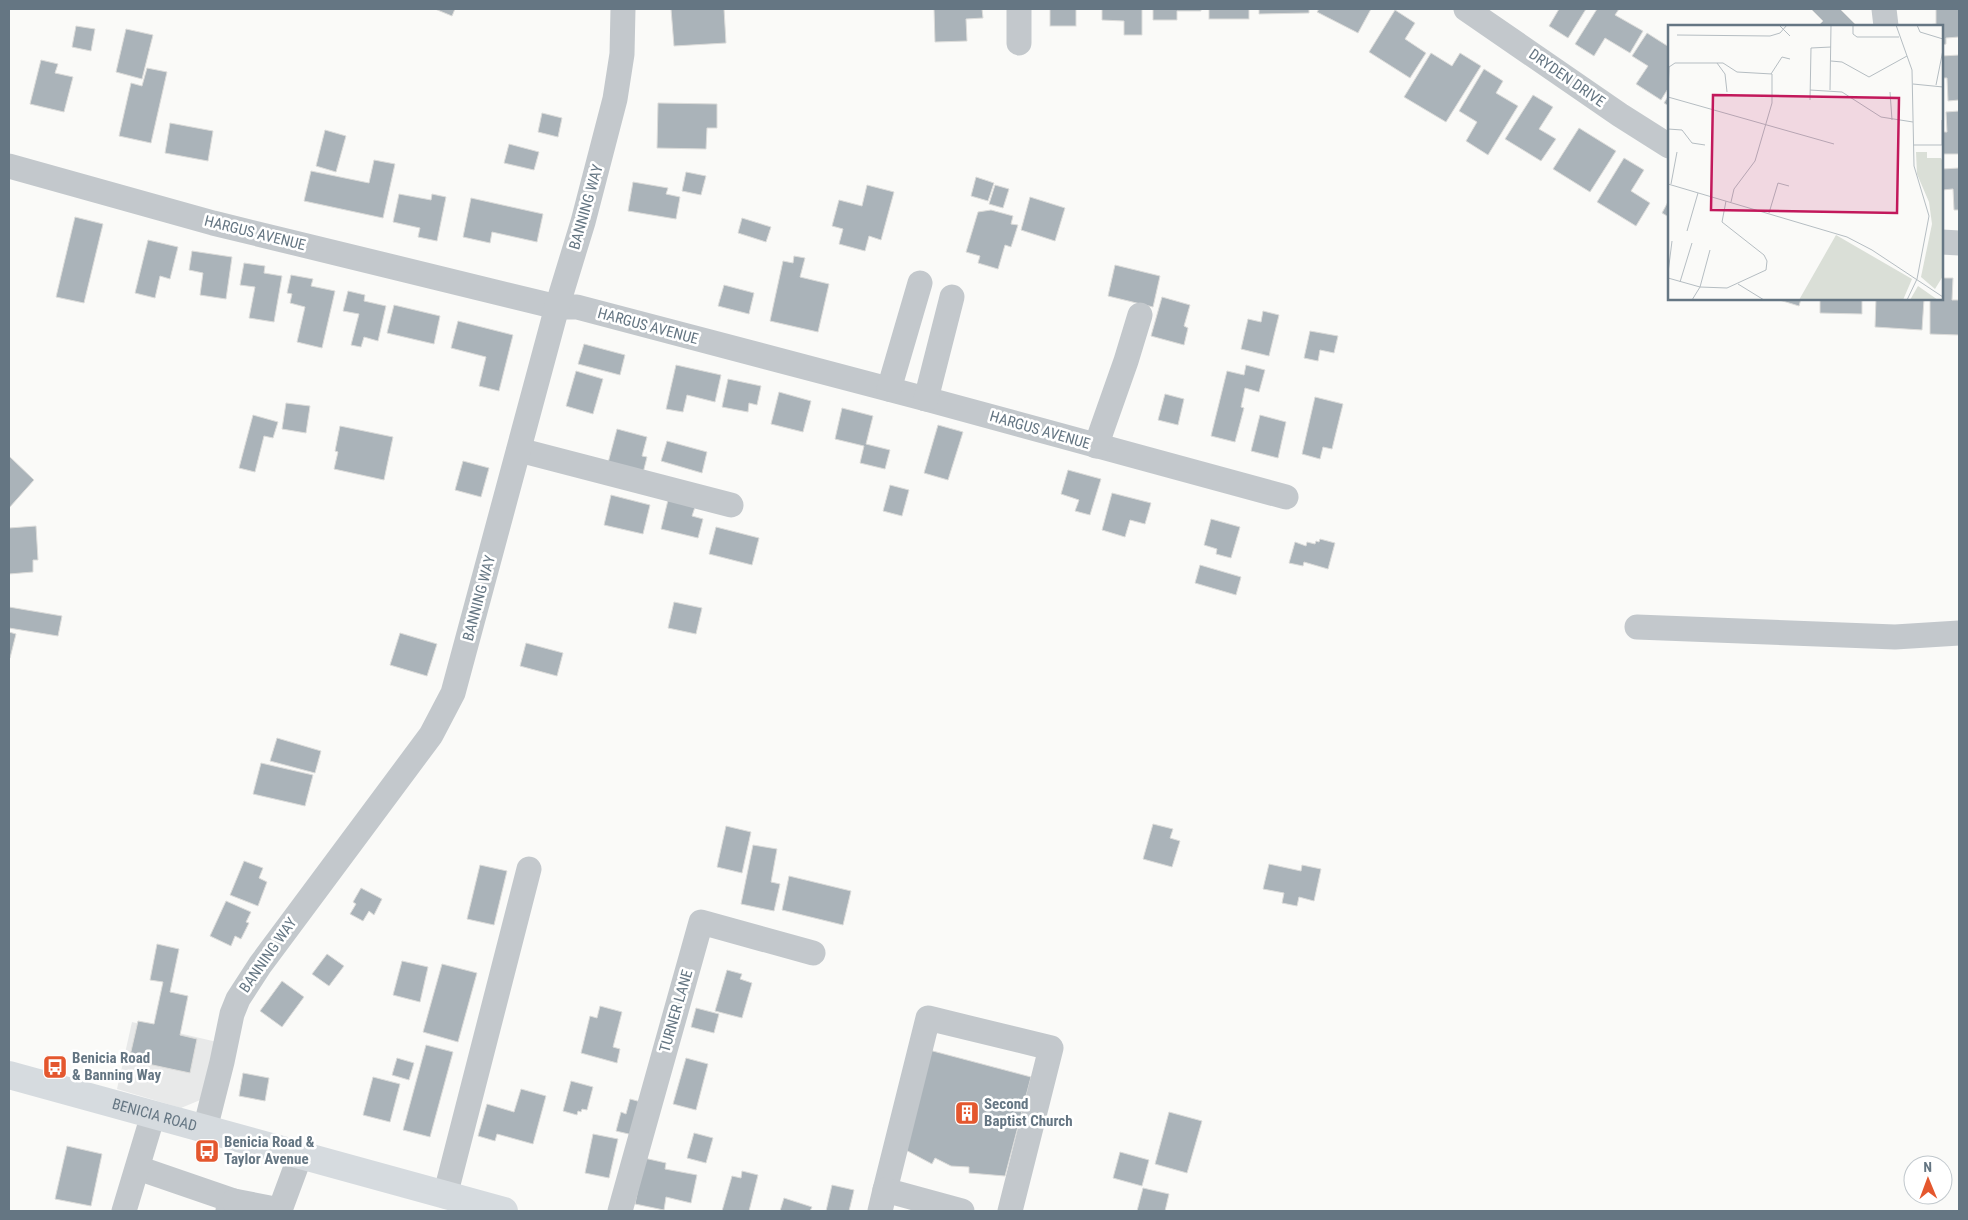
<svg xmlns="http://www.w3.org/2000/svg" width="1968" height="1220" font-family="'Roboto Condensed',sans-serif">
	<rect width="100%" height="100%" fill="#fafaf8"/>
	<!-- built -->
	<polygon fill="#e8e9e9" points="132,1022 217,1042 205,1098 181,1108 117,1089"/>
	<!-- building -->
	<g fill="#aab3b9" stroke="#dcdcda">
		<polygon points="435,9 455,9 452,16"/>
		<polygon points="671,9 724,9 726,43 674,46"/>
		<polygon points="934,9 982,9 983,18 966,19 967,41 935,42"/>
		<rect x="1050" y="9" width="26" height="17"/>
		<polygon points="1102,9 1142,9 1142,35 1124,35 1124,21 1102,20"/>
		<polygon points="1153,9 1201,9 1201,11 1177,11 1177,20 1153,20"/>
		<rect x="1209" y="9" width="40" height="10"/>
		<polygon points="1259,9 1309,9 1309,13 1259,14"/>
		<polygon points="1319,9 1371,9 1358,33 1317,12"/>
		<polygon points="1559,9 1586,9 1568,38 1549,26"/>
		<polygon points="1597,9 1619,9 1615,15 1643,31 1630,53 1605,38 1594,56 1575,44"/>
		<polygon points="1811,9 1840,9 1856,25 1818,26 1823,21"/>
		<polygon points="1936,9 1959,9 1959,37 1946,38 1946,44 1942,45 1942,26 1919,26 1936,24"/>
		<polygon points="1395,10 1415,23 1405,39 1426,53 1410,78 1369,52"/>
		<polygon points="76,26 95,29 91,51 72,47"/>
		<polygon points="126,29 153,35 142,79 116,72"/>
		<polygon points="1647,33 1669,47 1669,87 1661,100 1636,84 1648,66 1632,56"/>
		<polygon points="1431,53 1452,66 1460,53 1481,66 1446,122 1404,97"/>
		<polygon points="1959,55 1959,100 1948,101 1947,78 1942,78 1942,56"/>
		<polygon points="41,60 58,64 55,73 73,77 64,112 30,104"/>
		<polygon points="147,68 167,72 151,143 119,136 131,83 142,86"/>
		<polygon points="1484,69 1503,81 1496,93 1518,106 1488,155 1466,141 1477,122 1459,111"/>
		<polygon points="1533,95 1553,107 1539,129 1556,139 1541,161 1505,139"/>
		<polygon points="1669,95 1669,106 1664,103"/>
		<polygon points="658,103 717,104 717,128 707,128 706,149 657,148"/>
		<polygon points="1959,111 1959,154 1942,154 1942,132 1947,132 1946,112"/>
		<polygon points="542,113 562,118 558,137 538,132"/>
		<polygon points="170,123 213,131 208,161 165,153"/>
		<polygon points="1579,128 1616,151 1590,192 1553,169"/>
		<polygon points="325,130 346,136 336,172 316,166"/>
		<polygon points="509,144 539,152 534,170 504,163"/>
		<polygon points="1624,158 1644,170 1631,191 1650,203 1636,226 1597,202"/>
		<polygon points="374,160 395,164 383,218 304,201 311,171 369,183"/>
		<polygon points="1959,168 1959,210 1954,210 1953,189 1942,190 1942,169"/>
		<polygon points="686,172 706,176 701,195 682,191"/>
		<polygon points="976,177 994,183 988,201 971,196"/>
		<polygon points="633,182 668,188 666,194 680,197 676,219 628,211"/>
		<polygon points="867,185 894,192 881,240 869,236 865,251 839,244 843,229 832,226 839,200 862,206"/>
		<polygon points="995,185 1009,189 1003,208 989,204"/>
		<polygon points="399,194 431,200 432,194 446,197 437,241 418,237 420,228 393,222"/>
		<polygon points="1030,197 1065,208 1055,241 1021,230"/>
		<polygon points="471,198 543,214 537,242 492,232 490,243 463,237"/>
		<polygon points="1669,200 1669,217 1662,213"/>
		<polygon points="991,210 1013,216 1011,224 1018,225 1011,247 1005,245 998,269 978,263 980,256 966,252 978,212"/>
		<polygon points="75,217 103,224 84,303 56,297"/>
		<polygon points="742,218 771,227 766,242 738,233"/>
		<polygon points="148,240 178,247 170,279 160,276 155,298 135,293"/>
		<polygon points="192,251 232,257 226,299 200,295 203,273 189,270"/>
		<polygon points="794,256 805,258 800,277 829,284 818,332 770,321 783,261 793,263"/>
		<polygon points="244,263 265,266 264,273 282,276 274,322 249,318 255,287 240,285"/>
		<polygon points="1115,265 1160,276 1153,307 1108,296"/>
		<polygon points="291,275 313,279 311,286 335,291 322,348 297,342 305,307 290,303 292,294 287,293"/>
		<polygon points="1942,278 1953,278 1952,300 1959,300 1959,335 1930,334 1930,299 1942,299"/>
		<polygon points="724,285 754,293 749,314 718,306"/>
		<polygon points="348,291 365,295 364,301 386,306 378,341 364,337 361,347 351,345 359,314 343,311"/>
		<polygon points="1162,297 1190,305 1184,326 1188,328 1184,345 1151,336"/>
		<polygon points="1776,299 1801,299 1799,306"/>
		<polygon points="1820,299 1862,299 1862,314 1820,313"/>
		<polygon points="1876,299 1924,299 1922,330 1875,327"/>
		<polygon points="394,305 440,316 434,344 387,333"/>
		<polygon points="1263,311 1279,315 1269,356 1241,349 1248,319 1261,322"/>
		<polygon points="458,321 513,335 499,391 479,386 486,357 451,348"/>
		<polygon points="1310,331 1338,336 1334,353 1320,350 1318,361 1304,358"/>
		<polygon points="584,344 625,355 620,375 578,364"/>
		<polygon points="676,365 721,375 715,402 687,395 683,412 666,409"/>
		<polygon points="1246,365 1265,370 1259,392 1245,388 1241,407 1244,408 1235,442 1211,436 1227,371 1244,375"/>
		<polygon points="576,371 603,379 593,414 566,406"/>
		<polygon points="728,379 761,386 757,405 749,403 748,412 722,407"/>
		<polygon points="779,392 811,401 803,432 771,424"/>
		<polygon points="1165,394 1184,399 1178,425 1158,420"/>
		<polygon points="1315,397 1343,404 1332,449 1323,447 1320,459 1302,454"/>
		<polygon points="286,403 310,406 306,433 282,429"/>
		<polygon points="842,408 873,416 866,444 890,450 885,469 860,463 864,446 835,439"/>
		<polygon points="253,415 278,422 273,438 264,436 255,472 239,468"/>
		<polygon points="1260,415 1286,422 1278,458 1251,451"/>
		<polygon points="938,425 963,432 948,480 924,473"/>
		<polygon points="340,426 393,437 384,480 334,469 338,452 335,451"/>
		<polygon points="617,429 647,437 642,456 647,457 643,473 608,463"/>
		<polygon points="667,441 707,452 702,473 661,461"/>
		<polygon points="9,456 34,480 9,508"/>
		<polygon points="463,461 489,468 481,497 455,490"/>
		<polygon points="1068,470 1101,479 1090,515 1075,511 1079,500 1061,494"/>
		<polygon points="890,485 909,490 902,516 883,511"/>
		<polygon points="1112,493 1151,503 1145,524 1130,520 1125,537 1102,530"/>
		<polygon points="611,495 650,505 643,534 604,525"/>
		<polygon points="668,500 695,507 692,516 703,519 698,538 661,529"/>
		<polygon points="1211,519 1240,527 1231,558 1216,554 1217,549 1204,545"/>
		<polygon points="36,526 38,560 33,560 33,572 9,574 9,528"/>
		<polygon points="716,527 759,538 752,565 709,554"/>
		<polygon points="1320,539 1335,543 1328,569 1304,562 1303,566 1289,563 1295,542 1306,546 1307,542 1315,544 1316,541 1319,542"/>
		<polygon points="1200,565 1241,577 1236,595 1195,583"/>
		<polygon points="674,602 702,608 696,634 668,628"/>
		<polygon points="9,607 62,616 58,636 9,628"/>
		<polygon points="9,632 16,634 10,658 9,658"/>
		<polygon points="400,633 437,644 427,676 390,665"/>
		<polygon points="526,643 563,653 557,676 520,666"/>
		<polygon points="277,738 321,751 315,773 270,761"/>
		<polygon points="261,763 313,775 305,806 253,794"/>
		<polygon points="1153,824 1173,829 1170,838 1180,841 1172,867 1143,859"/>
		<polygon points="726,826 751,832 742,873 717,867"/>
		<polygon points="753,845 777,849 771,882 780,884 774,911 741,904"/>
		<polygon points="244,861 263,868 259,878 267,882 258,906 230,895"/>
		<polygon points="1269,864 1301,871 1302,865 1321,869 1314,901 1299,897 1297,906 1282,903 1284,893 1263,889"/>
		<polygon points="480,865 507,871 494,925 467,919"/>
		<polygon points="789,876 851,891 843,925 782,910"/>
		<polygon points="361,888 382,899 374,915 369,911 363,921 350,914 356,904 353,902"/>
		<polygon points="226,901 251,912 246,922 249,923 241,939 235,936 231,946 210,936"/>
		<polygon points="157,944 179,949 170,992 188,996 180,1035 197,1039 190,1073 129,1060 138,1021 154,1024 163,982 150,980"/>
		<polygon points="327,954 344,966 329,986 312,974"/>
		<polygon points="402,961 428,967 420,1002 393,995"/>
		<polygon points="442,964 477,973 458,1042 423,1032"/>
		<polygon points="727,970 742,974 740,979 752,983 742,1018 715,1011"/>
		<polygon points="282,981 304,997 282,1027 260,1011"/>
		<polygon points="600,1006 622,1012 613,1047 620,1049 617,1063 581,1053 590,1016 597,1018"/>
		<polygon points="696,1008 719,1014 714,1033 691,1027"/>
		<polygon points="426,1045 453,1052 430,1137 403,1130"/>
		<polygon points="929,1050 1031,1077 1005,1176 969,1173 969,1167 951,1166 935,1158 932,1164 902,1148"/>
		<polygon points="397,1058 414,1063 409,1080 392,1075"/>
		<polygon points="686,1058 708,1064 696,1110 673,1104"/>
		<polygon points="243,1073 269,1078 265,1101 239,1096"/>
		<polygon points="373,1077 400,1084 390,1122 363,1115"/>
		<polygon points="571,1081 593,1087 587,1110 582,1109 581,1112 578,1111 577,1115 563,1111"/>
		<polygon points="521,1089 546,1096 533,1144 497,1134 495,1141 478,1136 487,1104 514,1112"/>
		<polygon points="630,1099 641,1102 633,1135 616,1131 621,1112 626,1114"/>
		<polygon points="1169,1112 1202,1121 1187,1173 1155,1164"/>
		<polygon points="694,1133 713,1138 706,1163 687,1158"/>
		<polygon points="593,1134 618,1139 609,1178 585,1173"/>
		<polygon points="67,1146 102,1154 91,1206 55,1199"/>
		<polygon points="1120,1152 1149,1160 1142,1186 1113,1178"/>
		<polygon points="644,1158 666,1163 665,1169 697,1175 691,1203 666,1197 664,1210 635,1204"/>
		<polygon points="742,1171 758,1175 749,1211 722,1211 732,1176 741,1178"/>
		<polygon points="832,1185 854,1190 849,1211 826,1211"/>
		<polygon points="1143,1188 1169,1194 1165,1211 1137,1211"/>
		<polygon points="784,1198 812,1207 810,1211 780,1211"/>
	</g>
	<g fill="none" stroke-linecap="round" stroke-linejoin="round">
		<!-- minor -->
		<g stroke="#c3c8cc" stroke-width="25">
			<polyline points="1019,9 1019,43"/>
			<polyline points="1466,9 1620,115 1669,146"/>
			<polyline points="1884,9 1886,26"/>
			<polyline points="9,166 213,223 557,307 577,307 926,399 1286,497"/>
			<polyline points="1942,242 1959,243"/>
			<polyline points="889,389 920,283"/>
			<polyline points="926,399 952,297"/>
			<polyline points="1096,446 1126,361 1140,315"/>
			<polyline points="519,450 731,505"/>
			<polyline points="1637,627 1895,637 1959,633"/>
			<polyline points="205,1129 222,1062 232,1014 238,999 260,965 431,735 453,693 557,307 583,222 615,99 622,54 623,9"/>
			<polyline points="138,1168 234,1201 228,1211"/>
			<polyline points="885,1190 928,1018 1051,1048 1010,1211"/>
			<polyline points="445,1196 529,869"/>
			<polyline points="234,1201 280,1210 300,1156"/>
			<polyline points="124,1211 153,1115"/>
			<polyline points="620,1211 701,922 813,953"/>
			<polyline points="880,1211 885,1190 962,1211"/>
		</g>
		<!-- major -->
		<path stroke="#d6dbdf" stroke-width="28" id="s1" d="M9,1075l495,136"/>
	</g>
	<!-- icons -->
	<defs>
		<symbol id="bus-square" viewBox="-11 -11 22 22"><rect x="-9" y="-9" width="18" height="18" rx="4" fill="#e4572e" stroke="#fff"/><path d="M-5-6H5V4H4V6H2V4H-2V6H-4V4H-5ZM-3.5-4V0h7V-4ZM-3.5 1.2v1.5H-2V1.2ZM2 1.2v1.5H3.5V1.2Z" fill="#fff"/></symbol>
		<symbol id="building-square" viewBox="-11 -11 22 22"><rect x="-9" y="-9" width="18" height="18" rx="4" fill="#e4572e" stroke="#fff"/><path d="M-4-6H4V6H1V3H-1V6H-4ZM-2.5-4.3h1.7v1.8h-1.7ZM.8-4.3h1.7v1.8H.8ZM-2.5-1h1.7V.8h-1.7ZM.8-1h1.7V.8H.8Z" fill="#fff"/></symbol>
	</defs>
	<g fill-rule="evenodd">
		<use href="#bus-square" x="41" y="1053" width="28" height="28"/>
		<use href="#building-square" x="953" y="1099" width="28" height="28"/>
		<use href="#bus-square" x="193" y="1137" width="28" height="28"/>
	</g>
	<g text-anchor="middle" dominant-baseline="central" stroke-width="5" stroke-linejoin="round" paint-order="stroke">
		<!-- street labels -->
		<g font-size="15" fill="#657683" stroke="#fff">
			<text transform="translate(1567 78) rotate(35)">DRYDEN DRIVE</text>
			<text transform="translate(586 207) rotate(-74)">BANNING WAY</text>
			<text transform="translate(255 233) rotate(14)">HARGUS AVENUE</text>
			<text transform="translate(648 326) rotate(15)">HARGUS AVENUE</text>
			<text transform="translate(1040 430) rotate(16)">HARGUS AVENUE</text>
			<text transform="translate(479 598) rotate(-75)">BANNING WAY</text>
			<text transform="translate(268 955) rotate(-55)">BANNING WAY</text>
			<text transform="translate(676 1011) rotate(-74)">TURNER LANE</text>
			<text stroke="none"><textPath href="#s1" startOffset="151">BENICIA ROAD</textPath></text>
		</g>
		<!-- poi labels -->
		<g font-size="15" font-weight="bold" fill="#657683" stroke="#fff" text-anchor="start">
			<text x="72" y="1058">Benicia Road<tspan x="72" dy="17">&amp; Banning Way</tspan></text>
			<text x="984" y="1104">Second<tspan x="984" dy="17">Baptist Church</tspan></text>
			<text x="224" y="1142">Benicia Road &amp;<tspan x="224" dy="17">Taylor Avenue</tspan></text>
		</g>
	</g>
	<!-- overview -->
	<g transform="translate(1668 25)">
		<rect width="275" height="275" fill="#fafaf8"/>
		<path d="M248,127h11v6h14l2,4v114l-8,13 -14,-12 11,-53 -3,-22 -12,-28zM168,210l76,44 -9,21h-104zM250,261l20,14h-28z" fill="#dadfd7"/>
		<path fill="none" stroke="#b5bdc2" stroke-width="1" d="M111,0l11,11M185,0v9l4,3h42M228,0l16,45 2,96 15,50 -12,63M249,0l3,7 23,7M9,10l93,1 10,-3 7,-8M163,36l11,1 27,15 38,-21M49,38l8,11 2,18M103,49l11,-17 8,2M245,59l30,3M268,60l7,-35M142,65l32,2 39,25 32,5M162,65l1,-65M222,67l2,28M0,70l1,-28 6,-4h48l14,9 35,2v29l-17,58 -21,28 -3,13M0,72l166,47M142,75l1,-52 20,-1M0,104l14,1 10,13 13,2M245,120h30M274,120v-25M0,159l179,53 25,13 71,47M3,159l6,-32M101,188l9,-30 11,3M19,206l11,-38M0,248l4,-32M0,253l32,9 27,1 39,-18 1,-9 -3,-6 -42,-33 4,-21M12,257l12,-39M70,259l26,16M24,275l8,-13 10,-37M239,275l10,-21"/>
		<path fill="#c2185b" fill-opacity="0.15" stroke="#c2185b" stroke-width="2.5" d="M45,70l186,3 -2,115 -186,-3z"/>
		<rect width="275" height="275" fill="none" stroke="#657683" stroke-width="2.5"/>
	</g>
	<!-- border -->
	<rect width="1968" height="1220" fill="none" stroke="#657683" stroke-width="20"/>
	<!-- north arrow -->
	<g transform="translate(1928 1180) rotate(359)"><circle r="24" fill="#ffffff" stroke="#c1c8cd"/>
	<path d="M0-4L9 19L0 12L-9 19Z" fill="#e4572e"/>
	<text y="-8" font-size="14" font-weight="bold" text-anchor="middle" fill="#657683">N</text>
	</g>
</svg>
